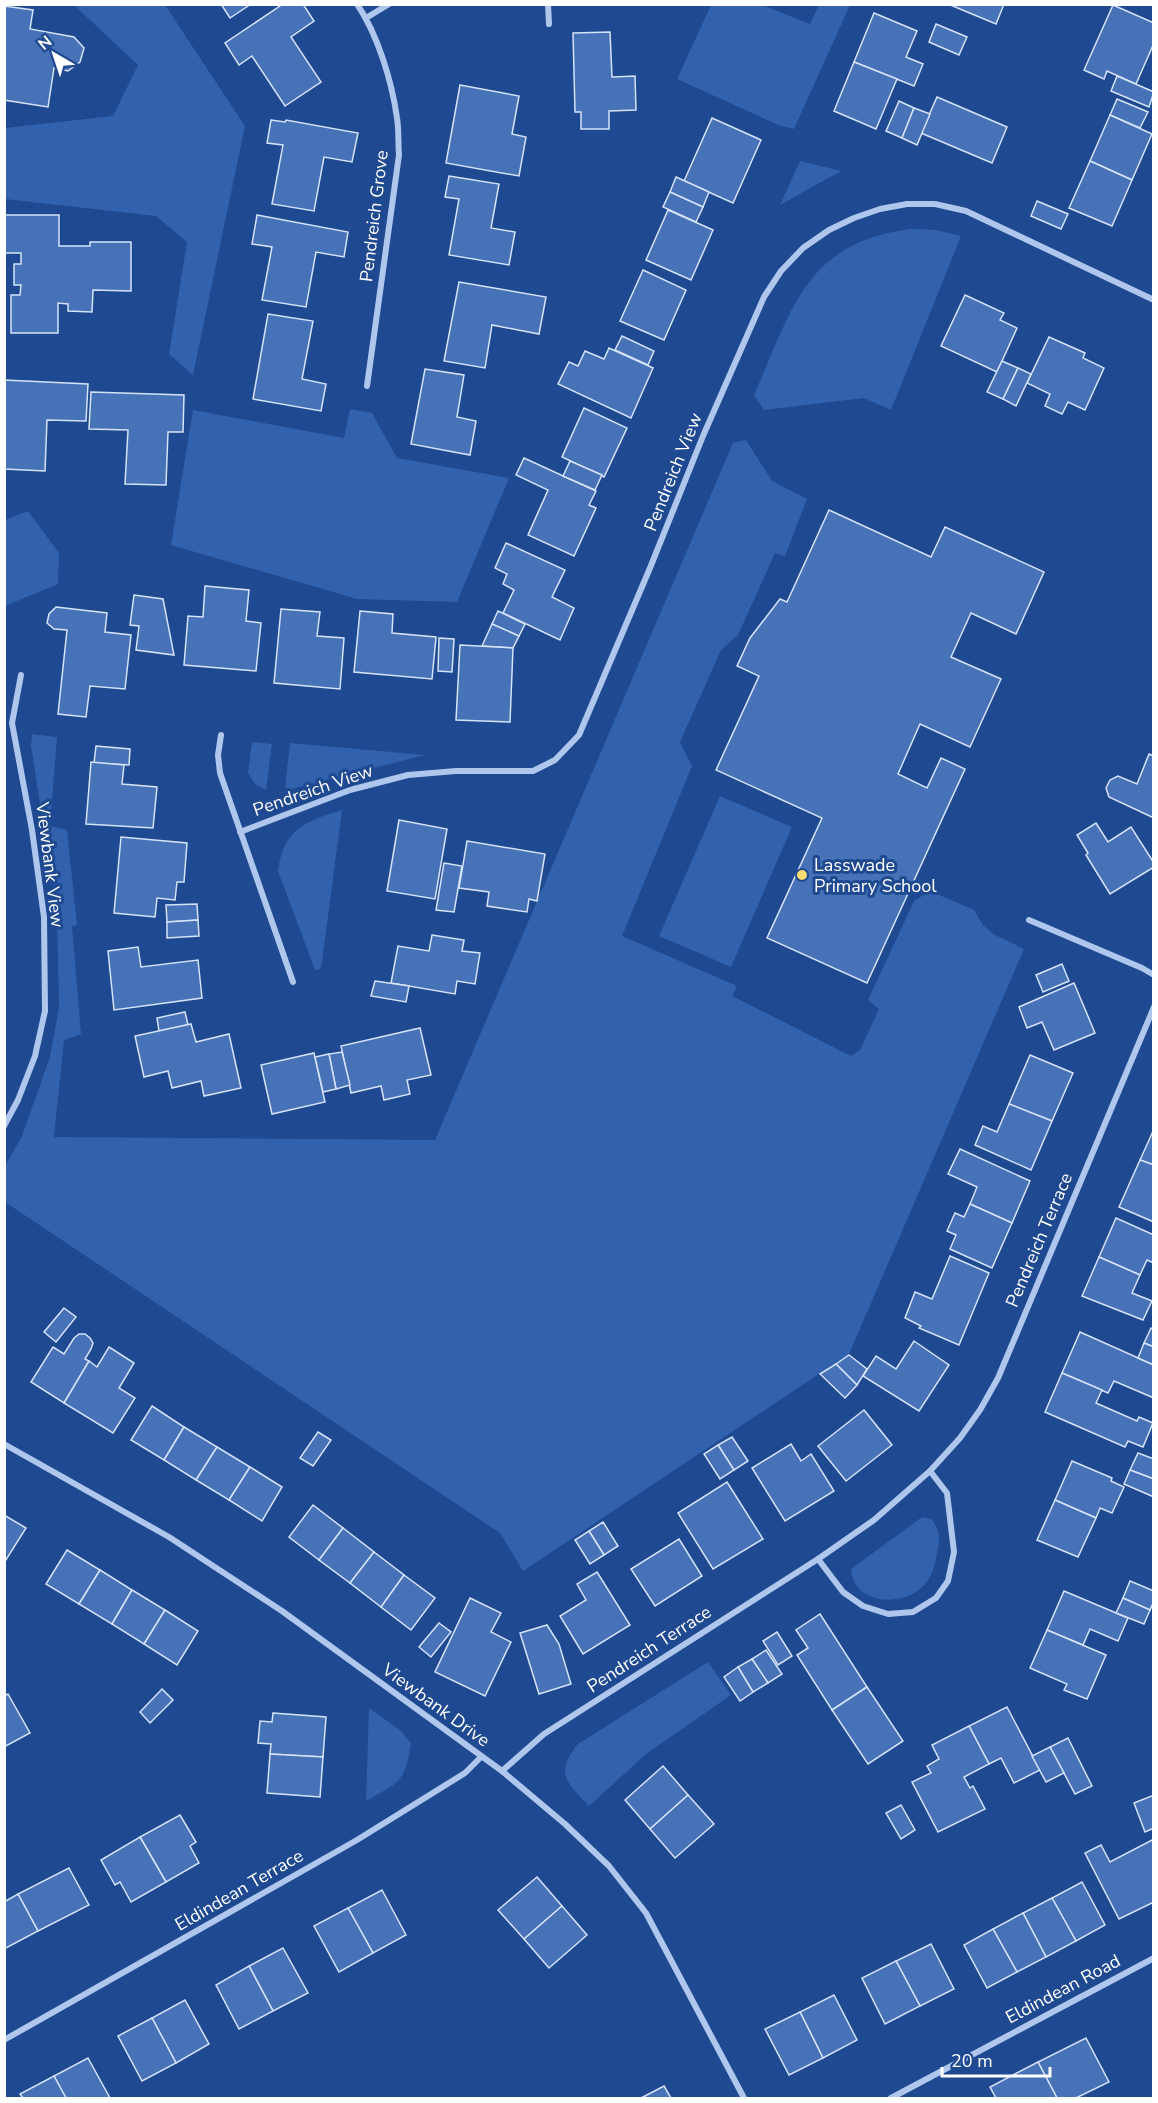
<svg xmlns="http://www.w3.org/2000/svg" width="1158" height="2103" font-family="'Nunito Sans',sans-serif">
	<rect width="100%" height="100%" fill="#1f4990"/>
	<!-- green -->
	<g fill="#3262ad">
		<polygon points="74,5 165,5 245,126 193,375 169,354 187,242 156,216 5,199 5,128 113,116 138,65"/>
		<polygon points="711,5 762,5 810,24 819,5 850,5 794,129 778,125 677,79"/>
		<polygon points="800,161 841,171 780,205"/>
		<path d="M911,229l25,1 25,6 -70,174 -27,-12 -100,12 -10,-15c38,-85 51,-153 157,-166z"/>
		<polygon points="350,409 372,413 397,458 509,478 457,602 357,599 171,545 193,410 344,438"/>
		<polygon points="746,440 772,481 807,499 785,556 775,553 738,635 721,650 680,742 692,766 622,936 737,986 732,996 851,1056 860,1050 879,1009 868,1000 914,901 930,891 974,910 983,925 993,934 1024,949 849,1354 523,1571 500,1533 5,1202 5,1166 22,1136 50,1057 59,1007 57,912 31,746 32,734 57,737 50,826 67,830 77,925 72,926 81,1034 64,1040 54,1137 435,1140 733,443"/>
		<polygon points="28,511 59,553 58,584 5,606 5,520"/>
		<polygon points="252,742 272,744 266,790 255,784 248,773"/>
		<polygon points="290,743 425,755 288,790 285,787"/>
		<polygon points="720,796 792,827 731,967 659,936"/>
		<path d="M342,810l-21,159 -6,1 -37,-99c5,-42 28,-50 64,-61z"/>
		<path d="M922,1517l9,2c10,11 9,20 6,34 -2,11 -4,21 -11,30 -20,25 -73,23 -75,-14z"/>
		<path d="M708,1662l23,33 -85,59 -57,52c-22,-23 -35,-33 -11,-62z"/>
		<path d="M369,1708l31,22 11,13c-6,40 -12,39 -45,58z"/>
	</g>
	<!-- building -->
	<g fill="#4772b7" stroke="#d4e3f9" stroke-width="1.5">
		<polygon points="221,4 251,4 230,18"/>
		<polygon points="283,4 303,4 314,21 291,37 321,82 285,106 252,56 239,65 225,43"/>
		<polygon points="948,4 1004,4 996,24"/>
		<polygon points="1113,5 1154,23 1154,43 1136,84 1107,71 1104,79 1084,70"/>
		<polygon points="4,6 33,10 30,29 74,37 84,48 80,62 68,71 54,68 48,107 4,100"/>
		<polygon points="874,13 917,31 906,57 923,64 914,86 854,62"/>
		<polygon points="936,24 967,37 959,55 929,42"/>
		<polygon points="610,32 612,77 635,76 636,110 609,111 609,129 581,129 581,112 575,112 573,33"/>
		<polygon points="854,62 897,79 876,129 834,111"/>
		<polygon points="1117,76 1154,92 1149,107 1111,91"/>
		<polygon points="460,85 519,96 512,134 526,137 519,176 446,163"/>
		<polygon points="937,97 1007,127 992,163 921,133"/>
		<polygon points="1117,99 1148,112 1140,128 1110,115"/>
		<polygon points="899,101 914,108 902,138 886,131"/>
		<polygon points="914,108 930,114 917,145 902,138"/>
		<polygon points="1110,115 1152,134 1132,180 1090,161"/>
		<polygon points="712,118 761,140 733,203 684,181"/>
		<polygon points="271,120 285,122 286,120 358,133 352,162 324,157 314,211 272,204 283,145 267,143"/>
		<polygon points="1090,161 1132,180 1112,226 1069,208"/>
		<polygon points="449,176 499,184 491,228 515,232 509,265 449,255 459,199 445,197"/>
		<polygon points="676,177 709,192 703,207 670,192"/>
		<polygon points="670,192 703,207 696,222 663,207"/>
		<polygon points="1037,201 1068,214 1061,229 1031,216"/>
		<polygon points="668,210 713,230 691,280 646,260"/>
		<polygon points="4,215 59,215 59,246 90,246 90,242 131,242 131,291 93,290 92,312 68,311 68,304 58,303 58,333 11,333 11,295 20,295 21,285 14,285 14,264 21,264 21,253 4,253"/>
		<polygon points="257,215 348,232 344,257 316,252 306,307 262,300 272,247 252,244"/>
		<polygon points="643,270 686,290 664,340 620,321"/>
		<polygon points="459,282 546,297 539,334 492,325 485,368 444,361"/>
		<polygon points="965,295 1004,313 1000,320 1017,328 997,372 941,346"/>
		<polygon points="268,314 313,321 302,379 326,384 321,411 253,399"/>
		<polygon points="622,336 654,351 648,365 615,350"/>
		<polygon points="1049,337 1085,353 1083,358 1104,368 1085,410 1068,402 1062,414 1045,406 1050,394 1027,383"/>
		<polygon points="609,348 653,368 631,418 558,384 569,362 578,366 585,351 604,359"/>
		<polygon points="1002,361 1018,368 1003,399 987,392"/>
		<polygon points="1018,368 1031,374 1016,406 1003,399"/>
		<polygon points="425,369 464,375 457,417 476,421 470,455 411,444"/>
		<polygon points="4,380 88,384 86,421 47,420 45,471 4,469"/>
		<polygon points="91,392 184,395 183,432 168,432 166,485 125,484 128,430 89,429"/>
		<polygon points="584,408 627,428 604,477 562,457"/>
		<polygon points="524,458 596,491 589,505 596,508 574,556 528,535 548,490 516,475"/>
		<polygon points="570,461 602,475 595,490 563,476"/>
		<polygon points="829,510 931,557 945,527 1044,572 1016,634 971,613 951,657 1001,679 970,747 920,724 898,774 927,788 941,758 965,769 867,983 767,938 822,818 716,770 759,676 737,666 750,638 780,599 787,602"/>
		<polygon points="506,543 565,570 552,597 574,608 560,640 503,613 514,590 503,584 507,574 495,568"/>
		<polygon points="205,586 249,590 246,621 261,623 256,671 184,665 188,616 203,617"/>
		<polygon points="134,595 163,599 174,655 136,650 139,626 130,625"/>
		<polygon points="56,607 107,613 105,632 131,635 125,689 90,686 86,717 58,714 67,630 54,629 47,623 49,614"/>
		<polygon points="281,609 320,612 317,636 344,638 340,689 274,683"/>
		<polygon points="360,611 393,614 392,633 436,637 432,679 354,672"/>
		<polygon points="498,611 525,624 519,636 492,624"/>
		<polygon points="492,624 519,636 513,648 482,646"/>
		<polygon points="439,638 454,639 452,672 438,671"/>
		<polygon points="460,645 513,648 510,722 456,720"/>
		<polygon points="96,746 130,749 129,765 94,763"/>
		<polygon points="1149,754 1154,756 1154,818 1109,797 1106,788 1110,780 1118,776 1137,784"/>
		<polygon points="91,762 124,765 122,784 157,787 153,828 86,824"/>
		<polygon points="399,820 447,829 435,899 387,891"/>
		<polygon points="1096,823 1108,842 1131,827 1154,863 1154,867 1110,894 1086,855 1088,853 1077,835"/>
		<polygon points="121,837 187,843 184,882 177,882 175,900 157,898 155,917 114,913"/>
		<polygon points="467,841 545,854 537,901 529,899 527,912 487,906 489,892 459,888"/>
		<polygon points="444,863 462,866 454,912 436,910"/>
		<polygon points="197,904 198,920 167,922 166,905"/>
		<polygon points="198,920 199,936 167,938 167,922"/>
		<polygon points="432,935 464,940 462,951 480,953 475,984 457,981 455,994 391,983 398,946 429,951"/>
		<polygon points="138,947 141,967 198,960 202,998 114,1010 108,951"/>
		<polygon points="1062,964 1069,981 1043,992 1036,975"/>
		<polygon points="375,981 409,986 406,1002 371,996"/>
		<polygon points="1074,983 1095,1033 1054,1050 1042,1022 1027,1028 1019,1007"/>
		<polygon points="185,1012 188,1025 159,1031 157,1018"/>
		<polygon points="191,1024 196,1042 229,1034 241,1088 204,1096 201,1081 172,1088 168,1071 144,1077 135,1036"/>
		<polygon points="420,1028 431,1075 407,1080 410,1094 384,1100 381,1086 351,1093 341,1046"/>
		<polygon points="342,1052 350,1085 336,1089 329,1054"/>
		<polygon points="314,1053 325,1102 272,1114 261,1065"/>
		<polygon points="329,1054 336,1089 323,1092 315,1057"/>
		<polygon points="1030,1055 1073,1073 1052,1121 1009,1104"/>
		<polygon points="1009,1104 1052,1121 1031,1170 975,1145 983,1126 997,1132"/>
		<polygon points="1154,1129 1154,1165 1140,1160"/>
		<polygon points="960,1149 1030,1181 1012,1223 970,1204 977,1187 948,1174"/>
		<polygon points="1140,1160 1154,1165 1154,1222 1119,1207"/>
		<polygon points="970,1204 1012,1223 992,1268 950,1249 956,1235 947,1231 955,1213 964,1217"/>
		<polygon points="1116,1218 1154,1235 1154,1263 1147,1260 1140,1275 1099,1257"/>
		<polygon points="950,1256 989,1273 959,1345 919,1328 921,1326 905,1318 915,1292 932,1299"/>
		<polygon points="1099,1257 1140,1275 1132,1293 1152,1301 1143,1320 1082,1296"/>
		<polygon points="64,1308 76,1317 56,1342 44,1332"/>
		<polygon points="1151,1328 1154,1330 1154,1347 1144,1343"/>
		<polygon points="1080,1332 1154,1365 1154,1398 1114,1381 1108,1393 1062,1373"/>
		<polygon points="79,1334 85,1334 90,1338 93,1343 91,1349 85,1359 89,1361 64,1403 31,1382 53,1347 64,1354 74,1338"/>
		<polygon points="914,1341 949,1365 919,1411 863,1376 876,1356 896,1369"/>
		<polygon points="1144,1343 1154,1347 1154,1365 1138,1358"/>
		<polygon points="109,1347 134,1363 119,1388 135,1398 113,1433 64,1403 89,1361 97,1367"/>
		<polygon points="849,1355 867,1369 857,1385 836,1364"/>
		<polygon points="836,1364 857,1385 845,1398 820,1374"/>
		<polygon points="1062,1373 1102,1390 1096,1403 1137,1421 1139,1417 1153,1423 1143,1447 1128,1441 1125,1447 1045,1412"/>
		<polygon points="152,1406 184,1427 164,1460 131,1440"/>
		<polygon points="864,1410 892,1445 846,1481 818,1446"/>
		<polygon points="184,1427 217,1447 196,1480 164,1460"/>
		<polygon points="318,1432 331,1440 313,1466 300,1458"/>
		<polygon points="732,1437 748,1461 734,1470 718,1445"/>
		<polygon points="791,1444 801,1461 811,1454 834,1491 785,1521 752,1468"/>
		<polygon points="718,1445 734,1470 720,1479 704,1454"/>
		<polygon points="217,1447 250,1467 229,1500 196,1480"/>
		<polygon points="1138,1453 1154,1459 1154,1479 1130,1470"/>
		<polygon points="1072,1461 1112,1478 1111,1481 1124,1487 1112,1513 1100,1508 1096,1518 1055,1500"/>
		<polygon points="250,1467 282,1487 262,1521 229,1500"/>
		<polygon points="1130,1470 1154,1479 1154,1497 1124,1484"/>
		<polygon points="727,1482 763,1539 713,1569 678,1513"/>
		<polygon points="1055,1500 1096,1518 1078,1557 1037,1540"/>
		<polygon points="313,1505 343,1528 319,1560 289,1537"/>
		<polygon points="4,1515 26,1528 4,1563"/>
		<polygon points="603,1522 618,1546 604,1555 589,1531"/>
		<polygon points="343,1528 374,1552 350,1583 319,1560"/>
		<polygon points="589,1531 604,1555 590,1564 575,1540"/>
		<polygon points="679,1539 702,1576 655,1606 631,1569"/>
		<polygon points="67,1550 100,1570 79,1604 46,1584"/>
		<polygon points="374,1552 404,1575 381,1607 350,1583"/>
		<polygon points="100,1570 132,1590 112,1624 79,1604"/>
		<polygon points="597,1572 630,1625 583,1654 560,1616 586,1600 577,1584"/>
		<polygon points="404,1575 435,1598 411,1630 381,1607"/>
		<polygon points="1130,1581 1154,1591 1154,1601 1150,1610 1123,1598"/>
		<polygon points="132,1590 165,1610 144,1644 112,1624"/>
		<polygon points="1064,1591 1128,1618 1118,1641 1090,1629 1083,1645 1047,1630"/>
		<polygon points="470,1598 501,1613 491,1632 511,1642 485,1696 435,1672"/>
		<polygon points="1123,1598 1150,1610 1144,1624 1116,1613"/>
		<polygon points="165,1610 198,1631 177,1665 144,1644"/>
		<polygon points="820,1614 867,1687 832,1710 797,1655 808,1648 796,1630"/>
		<polygon points="439,1623 451,1632 431,1657 419,1647"/>
		<polygon points="547,1625 559,1644 571,1684 539,1694 520,1633"/>
		<polygon points="1047,1630 1106,1655 1087,1699 1064,1690 1067,1684 1030,1668"/>
		<polygon points="777,1632 792,1656 778,1665 763,1641"/>
		<polygon points="766,1650 782,1674 768,1683 752,1659"/>
		<polygon points="752,1659 768,1683 753,1692 738,1667"/>
		<polygon points="738,1667 753,1692 740,1701 724,1677"/>
		<polygon points="867,1687 903,1741 868,1764 832,1710"/>
		<polygon points="162,1689 173,1700 150,1723 140,1712"/>
		<polygon points="8,1694 30,1733 4,1747 4,1696"/>
		<polygon points="1007,1707 1040,1770 1014,1783 1001,1758 989,1764 969,1726"/>
		<polygon points="273,1713 326,1717 323,1757 270,1754 271,1744 258,1743 260,1721 272,1722"/>
		<polygon points="969,1726 989,1764 964,1777 970,1788 973,1786 985,1809 938,1832 912,1782 931,1773 927,1766 939,1759 932,1745"/>
		<polygon points="1068,1738 1092,1786 1075,1794 1050,1747"/>
		<polygon points="1050,1747 1064,1773 1046,1782 1032,1756"/>
		<polygon points="270,1754 323,1757 320,1797 267,1793"/>
		<polygon points="663,1766 688,1795 650,1829 625,1800"/>
		<polygon points="688,1795 714,1824 675,1858 650,1829"/>
		<polygon points="1154,1795 1154,1828 1145,1832 1134,1803"/>
		<polygon points="901,1805 915,1830 901,1839 886,1813"/>
		<polygon points="180,1815 196,1842 190,1846 199,1863 166,1882 140,1837"/>
		<polygon points="140,1837 166,1882 131,1902 120,1882 115,1885 101,1860"/>
		<polygon points="1154,1839 1154,1902 1119,1919 1085,1853 1101,1845 1110,1862"/>
		<polygon points="69,1868 89,1905 38,1931 18,1894"/>
		<polygon points="537,1877 562,1906 524,1939 498,1910"/>
		<polygon points="1082,1882 1105,1925 1076,1941 1052,1898"/>
		<polygon points="382,1890 406,1935 373,1953 348,1908"/>
		<polygon points="18,1894 38,1931 4,1949 4,1902"/>
		<polygon points="1052,1898 1076,1941 1046,1957 1023,1913"/>
		<polygon points="562,1906 587,1935 549,1968 524,1939"/>
		<polygon points="348,1908 373,1953 339,1972 314,1926"/>
		<polygon points="1023,1913 1046,1957 1017,1972 993,1929"/>
		<polygon points="993,1929 1017,1972 987,1988 964,1945"/>
		<polygon points="931,1944 954,1989 920,2006 896,1961"/>
		<polygon points="283,1948 308,1993 273,2011 249,1966"/>
		<polygon points="896,1961 920,2006 885,2024 862,1978"/>
		<polygon points="249,1966 273,2011 239,2029 216,1985"/>
		<polygon points="834,1995 857,2040 823,2058 800,2012"/>
		<polygon points="185,2000 209,2044 176,2063 152,2018"/>
		<polygon points="800,2012 823,2058 789,2075 765,2029"/>
		<polygon points="152,2018 176,2063 142,2081 118,2036"/>
		<polygon points="1086,2038 1109,2082 1076,2098 1057,2098 1038,2062"/>
		<polygon points="88,2058 110,2098 66,2098 54,2076"/>
		<polygon points="1038,2062 1057,2098 996,2098 990,2087"/>
		<polygon points="54,2076 66,2098 23,2098 20,2094"/>
		<polygon points="664,2086 671,2098 641,2098"/>
	</g>
	<g fill="none" stroke-linecap="round" stroke-linejoin="round">
		<!-- minor -->
		<g stroke="#afc7ed" stroke-width="6">
			<path d="M357,4c21,31 35,78 40,114 2,12 1,25 2,37l-32,231"/>
			<polyline points="548,4 549,24"/>
			<polyline points="366,18 389,4"/>
			<polyline points="221,735 218,755 220,773 293,982"/>
			<polyline points="240,832 350,790 408,775 456,771 533,771 555,760 579,735 650,568 703,436 764,297 781,271 803,248 829,230 854,218 880,209 907,204 935,204 966,211 1154,300"/>
			<polyline points="1029,920 1142,968 1154,975"/>
			<polyline points="4,1126 18,1100 35,1056 45,1011 44,917 32,830 12,723 21,675"/>
			<polyline points="4,1444 169,1537 282,1611 502,1771 565,1824 609,1866 646,1913 744,2098"/>
			<polyline points="818,1559 843,1592 863,1606 888,1614 913,1612 936,1598 948,1581 954,1552 947,1493 930,1471"/>
			<polyline points="502,1771 544,1734 818,1559 874,1520 930,1471 960,1438 980,1410 998,1378 1154,1007"/>
			<polyline points="4,2040 357,1840 465,1773 481,1757"/>
			<polyline points="891,2098 1154,1958"/>
		</g>
	</g>
	<!-- markers -->
	<circle fill="#fbdb6e" stroke="#1f4990" stroke-width="2" cx="802" cy="875" r="6"/>
	<g text-anchor="middle" dominant-baseline="central" stroke-width="6" stroke-linejoin="round" paint-order="stroke">
		<!-- street labels -->
		<g font-size="18" fill="#fff" stroke="#1f4990">
			<text transform="translate(374 216) rotate(-83)">Pendreich Grove</text>
			<text transform="translate(673 472) rotate(-68)">Pendreich View</text>
			<text transform="translate(313 790) rotate(-19)">Pendreich View</text>
			<text transform="translate(50 865) rotate(83)">Viewbank View</text>
			<text transform="translate(1039 1240) rotate(-67)">Pendreich Terrace</text>
			<text transform="translate(649 1649) rotate(-33)">Pendreich Terrace</text>
			<text transform="translate(436 1705) rotate(36)">Viewbank Drive</text>
			<text transform="translate(239 1890) rotate(-30)">Eldindean Terrace</text>
			<text transform="translate(1063 1989) rotate(-28)">Eldindean Road</text>
		</g>
		<!-- poi labels -->
		<g font-size="18" fill="#fff" stroke="#1f4990" text-anchor="start">
			<text x="814" y="865">Lasswade<tspan x="814" dy="21">Primary School</tspan></text>
		</g>
	</g>
	<!-- border -->
	<rect width="1158" height="2103" fill="none" stroke="#ffffff" stroke-width="12"/>
	<!-- north arrow -->
	<g transform="translate(54 54) rotate(321)" stroke="#1f4990" stroke-width="4.5" paint-order="stroke">
	<path d="M0-4.5L10 22L0 15L-10 22Z" fill="#ffffff"/>
	<text y="-9" font-size="16" font-weight="bold" text-anchor="middle" fill="#ffffff">N</text>
	</g>
	<!-- scale -->
	<path d="M942 2067v9h108v-9" fill="none" stroke="#ffffff" stroke-width="3"/>
	<text x="951" y="2067" font-size="18" fill="#ffffff" stroke="#1f4990" stroke-width="4.5" paint-order="stroke">20 m</text>
</svg>
